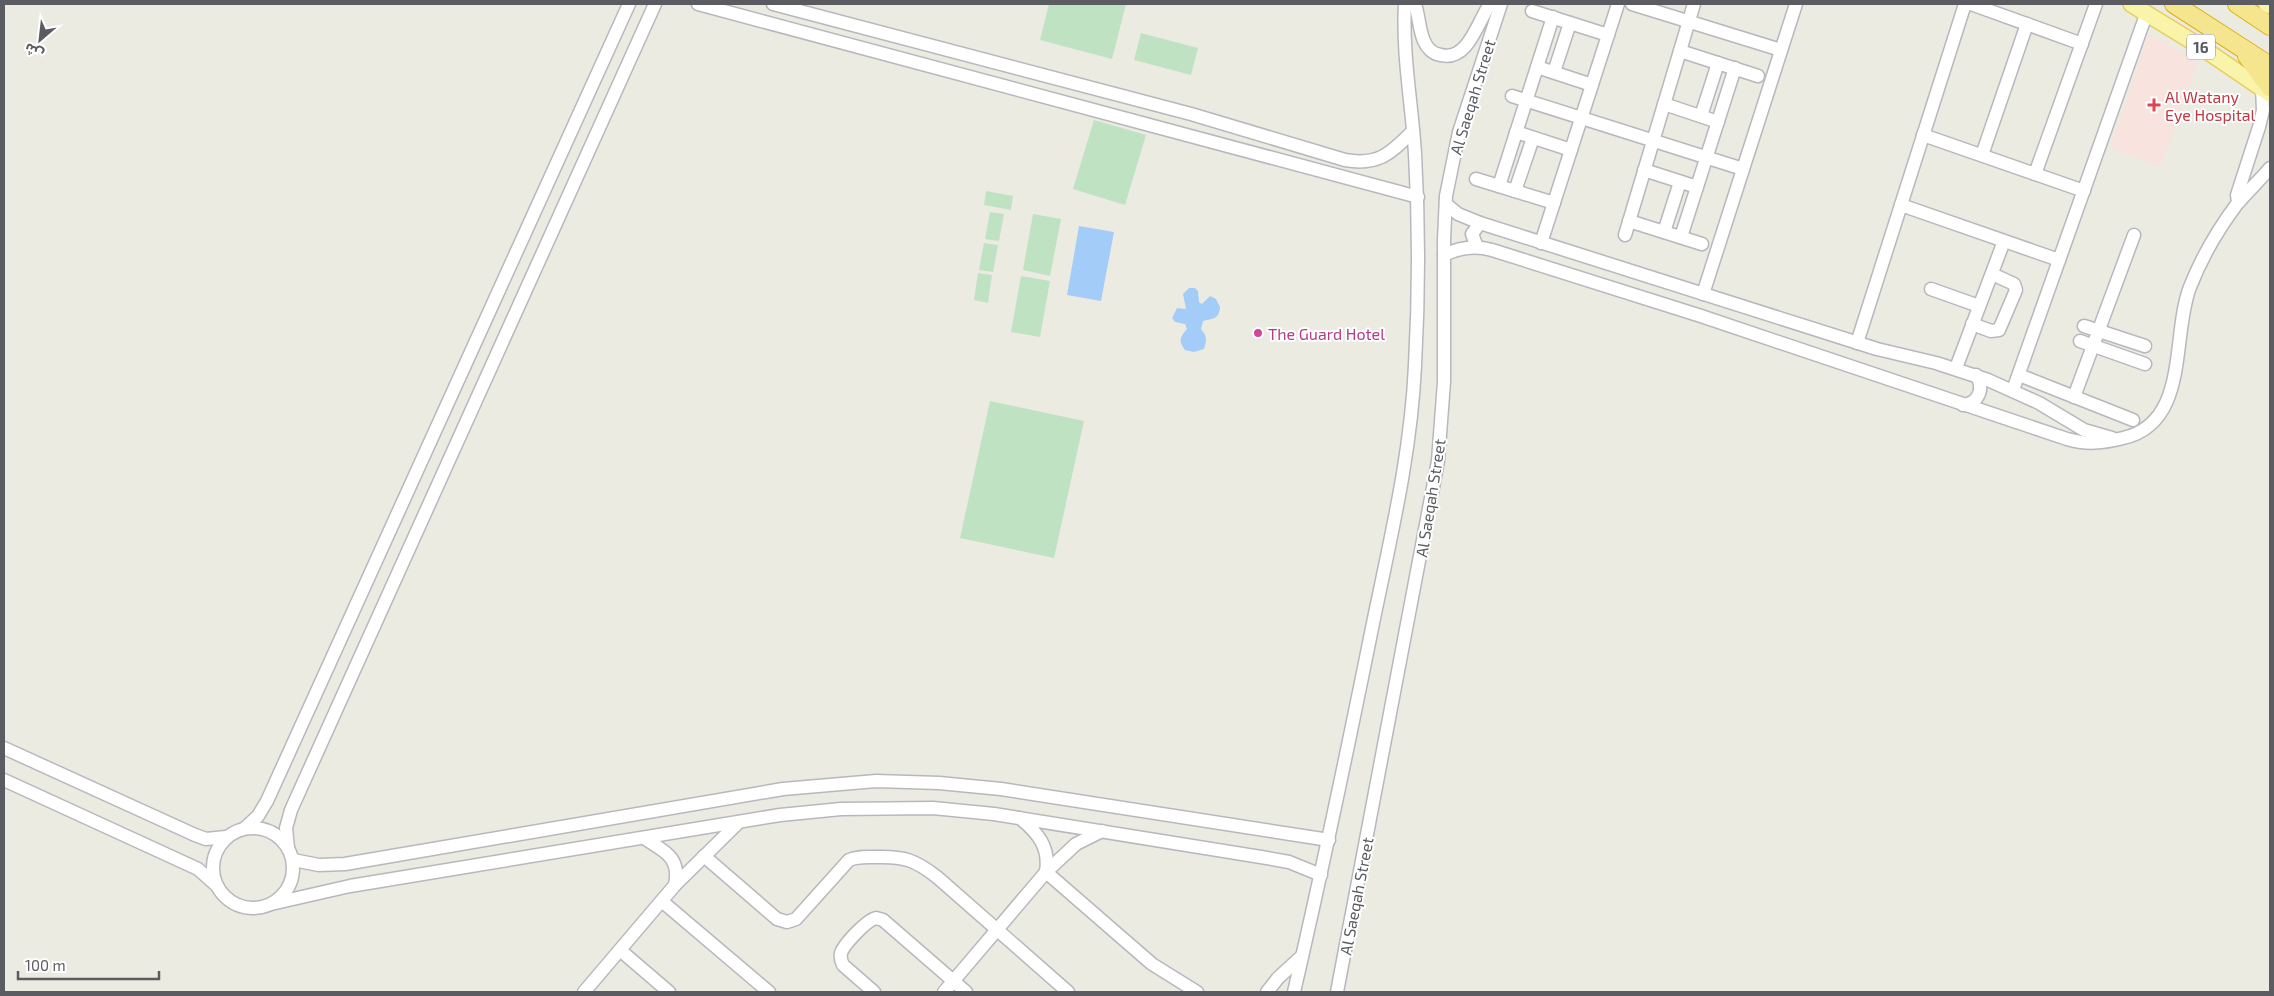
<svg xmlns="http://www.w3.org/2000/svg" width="2274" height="996" font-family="'Exo 2','Noto Sans Arabic',sans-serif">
	<rect width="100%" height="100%" fill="#ecebe1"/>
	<!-- medical -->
	<polygon fill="#f9e3de" points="2149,34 2198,62 2160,167 2110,148"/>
	<!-- green -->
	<g fill="#bfe2c3">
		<polygon points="1049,4 1126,4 1112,59 1040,40"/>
		<polygon points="1141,33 1198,48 1191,75 1134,60"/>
		<polygon points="1094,120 1146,135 1125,205 1073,189"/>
		<polygon points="986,191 1013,196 1011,210 984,205"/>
		<polygon points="990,212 1004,214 999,241 985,239"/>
		<polygon points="1033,214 1061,219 1050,276 1023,270"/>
		<polygon points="984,243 998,245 993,272 979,270"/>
		<polygon points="978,273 992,275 988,303 974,300"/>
		<polygon points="1021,276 1050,281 1040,337 1011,332"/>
		<polygon points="990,401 1084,421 1054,558 960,538"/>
	</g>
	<!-- water -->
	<g fill="#a4ccf9">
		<polygon points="1079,226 1114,232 1101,301 1067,295"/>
		<path d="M1189,288h6l3,3 1,11 3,2 8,-8 6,3 4,8c-1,13 -7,11 -17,14l-2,8c6,7 6,11 3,20l-10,3 -9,-2c-7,-9 -5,-13 2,-21l-2,-5 -10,-2 -3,-4 5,-10 9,1 -3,-15z"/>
	</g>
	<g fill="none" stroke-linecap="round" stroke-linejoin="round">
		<defs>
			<g id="minor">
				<polyline points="698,4 1418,197"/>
				<path d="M773,4l418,110 154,46c34,6 46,-7 68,-29"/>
				<path d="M1415,4c4,12 4,26 9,37 3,7 9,13 17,14 27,7 37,-34 49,-51"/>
				<polyline points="1632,4 1781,50"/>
				<polyline points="1971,4 2082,44"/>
				<polyline points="1532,11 1608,35"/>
				<polyline points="1680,51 1758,76"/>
				<polyline points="1537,67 1592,85"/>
				<polyline points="1554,72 1570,23"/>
				<polyline points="1512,96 1743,169"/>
				<polyline points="1664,104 1718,122"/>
				<polyline points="1701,116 1718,63"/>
				<polyline points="1516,132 1571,150"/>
				<polyline points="1923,135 2084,191"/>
				<polyline points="1982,155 2027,24"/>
				<polyline points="1644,170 1697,187"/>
				<polyline points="2035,174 2096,4"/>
				<polyline points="1476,179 1554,203"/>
				<polyline points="1499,186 1553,17"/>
				<polyline points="1515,191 1533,138"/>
				<polyline points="2238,202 2237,195 2259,127 2263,110 2262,88"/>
				<polyline points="1446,204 1458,214 1480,223 1877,349 1936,363 1988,380 2039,403 2084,430 2112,438"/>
				<polyline points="1901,205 2059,260"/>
				<polyline points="1629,221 1702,244"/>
				<polyline points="1664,232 1680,182"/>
				<polyline points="1625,235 1694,4"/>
				<polyline points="1681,237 1735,68"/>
				<polyline points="1541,243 1618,4"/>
				<polyline points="1477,247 1472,234 1480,223"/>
				<path d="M1444,255c16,-8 31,-10 48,-5l209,66 366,123c20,6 36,4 56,-1 67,-15 48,-102 67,-151 11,-28 29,-59 47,-83 10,-12 23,-24 33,-36"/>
				<polyline points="1931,289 1979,306"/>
				<polyline points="1703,294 1796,4"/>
				<polyline points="1972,324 1991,331 1999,330 2016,290 2014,284 1992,274"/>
				<polyline points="2084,326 2145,346"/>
				<polyline points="2080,341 2145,364"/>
				<polyline points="1857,343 1965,4"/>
				<polyline points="1956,368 2004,241"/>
				<polyline points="2019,375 2133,420"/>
				<polyline points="2013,390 2147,12"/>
				<polyline points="2074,397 2134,235"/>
				<path d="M1963,405c16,-2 22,-17 13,-30"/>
				<polyline points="4,748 195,835 206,839 226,837"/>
				<polyline points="4,780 185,863 198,869 216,885"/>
				<path d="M1020,818c18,15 30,29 26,54"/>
				<circle cx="253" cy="868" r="40"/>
				<polyline points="245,828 258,816 267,801 629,4"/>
				<path d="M644,838c20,13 37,19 31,47"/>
				<polyline points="288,848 286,828 291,810 655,4"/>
				<path d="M704,856l73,63 10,3 9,-3 53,-59c9,-4 17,-3 27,-3 28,-1 39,3 61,20l131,115"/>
				<polyline points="293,860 319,865 345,864 783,789 876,781 939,783 1001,789 1329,840"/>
				<polyline points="1046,872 1152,964 1197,992"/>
				<polyline points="664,903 769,992"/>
				<polyline points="271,904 350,886 780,815 841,809 933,808 994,814 1267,858 1289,862 1321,875"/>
				<polyline points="620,950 669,992"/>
				<polyline points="584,992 675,885 739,822"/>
				<path d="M874,992l-31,-27c-2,-4 -3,-7 -2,-12 3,-9 26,-33 35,-35l7,2 83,72"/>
				<polyline points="944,992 1046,872 1076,844 1102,831"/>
				<polyline points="1267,992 1278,978 1302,956"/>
				<path d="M1294,992c27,-117 52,-235 76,-354 18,-90 41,-180 45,-273 4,-70 4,-141 0,-211 -3,-50 -13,-100 -10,-150"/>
				<polyline points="1337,992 1438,461 1444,382 1444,240 1446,196 1459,132 1501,4"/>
			</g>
			<g id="major">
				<polyline points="2131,4 2198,45 2270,94"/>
				<polyline points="2266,4 2270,6"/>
			</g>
			<g id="highway">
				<polyline points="2174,4 2270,66"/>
				<polyline points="2237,4 2270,26"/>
				<polyline points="2247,56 2270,87"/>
			</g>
		</defs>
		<!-- minor casing -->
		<use href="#minor" stroke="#b7b8bd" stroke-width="15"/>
		<!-- major casing -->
		<use href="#major" stroke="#e7ce5f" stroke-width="18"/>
		<!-- highway casing -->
		<use href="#highway" stroke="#deb20f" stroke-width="20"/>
		<!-- minor -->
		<use href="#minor" stroke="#fff" stroke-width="12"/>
		<!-- major -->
		<use href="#major" stroke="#f9f4a9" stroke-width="15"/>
		<!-- highway -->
		<use href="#highway" stroke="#f5e58f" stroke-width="18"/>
	</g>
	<!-- markers -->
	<path fill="#e0444e" stroke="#fff" stroke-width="2" d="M2151.5 97.5h5v5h5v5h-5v5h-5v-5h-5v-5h5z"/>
	<circle fill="#d1479c" stroke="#fff" stroke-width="2" cx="1258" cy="333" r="5"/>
	<g text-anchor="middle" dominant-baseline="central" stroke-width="4" stroke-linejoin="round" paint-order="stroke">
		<!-- shield labels -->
		<rect fill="#fff" stroke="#8c8d90" stroke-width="1" x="2187" y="34.5" width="28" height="25" rx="4"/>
		<g font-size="15" font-weight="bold" fill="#5a5c61">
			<text x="2201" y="47">16</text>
		</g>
		<!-- health labels -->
		<g font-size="16" fill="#be3a42" stroke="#fff" text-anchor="start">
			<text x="2165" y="96">Al Watany<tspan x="2165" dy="18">Eye Hospital</tspan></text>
		</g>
		<!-- street labels -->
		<g font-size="16" fill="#5a5c61" stroke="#fff">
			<text transform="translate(1472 97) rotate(-73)">Al Saeqah Street</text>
			<text transform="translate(1430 498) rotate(-81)">Al Saeqah Street</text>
			<text transform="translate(1356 896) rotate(-79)">Al Saeqah Street</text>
		</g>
		<!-- hotel labels -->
		<g font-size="16" fill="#b23c85" stroke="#fff" text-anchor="start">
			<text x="1268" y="333">The Guard Hotel</text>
		</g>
	</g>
	<!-- border -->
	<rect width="2274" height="996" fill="none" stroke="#5a5c61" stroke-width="10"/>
	<!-- north arrow -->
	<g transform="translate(40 40) rotate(208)" stroke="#ffffff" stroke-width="4" paint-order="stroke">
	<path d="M0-4L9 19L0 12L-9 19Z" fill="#5a5c61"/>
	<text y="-8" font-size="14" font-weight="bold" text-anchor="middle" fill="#5a5c61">ش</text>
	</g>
	<!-- scale -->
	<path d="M18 971v8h141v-8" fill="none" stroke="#5a5c61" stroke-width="2.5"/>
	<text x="25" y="971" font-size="15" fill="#5a5c61" stroke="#ffffff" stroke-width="4" paint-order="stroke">100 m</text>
</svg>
